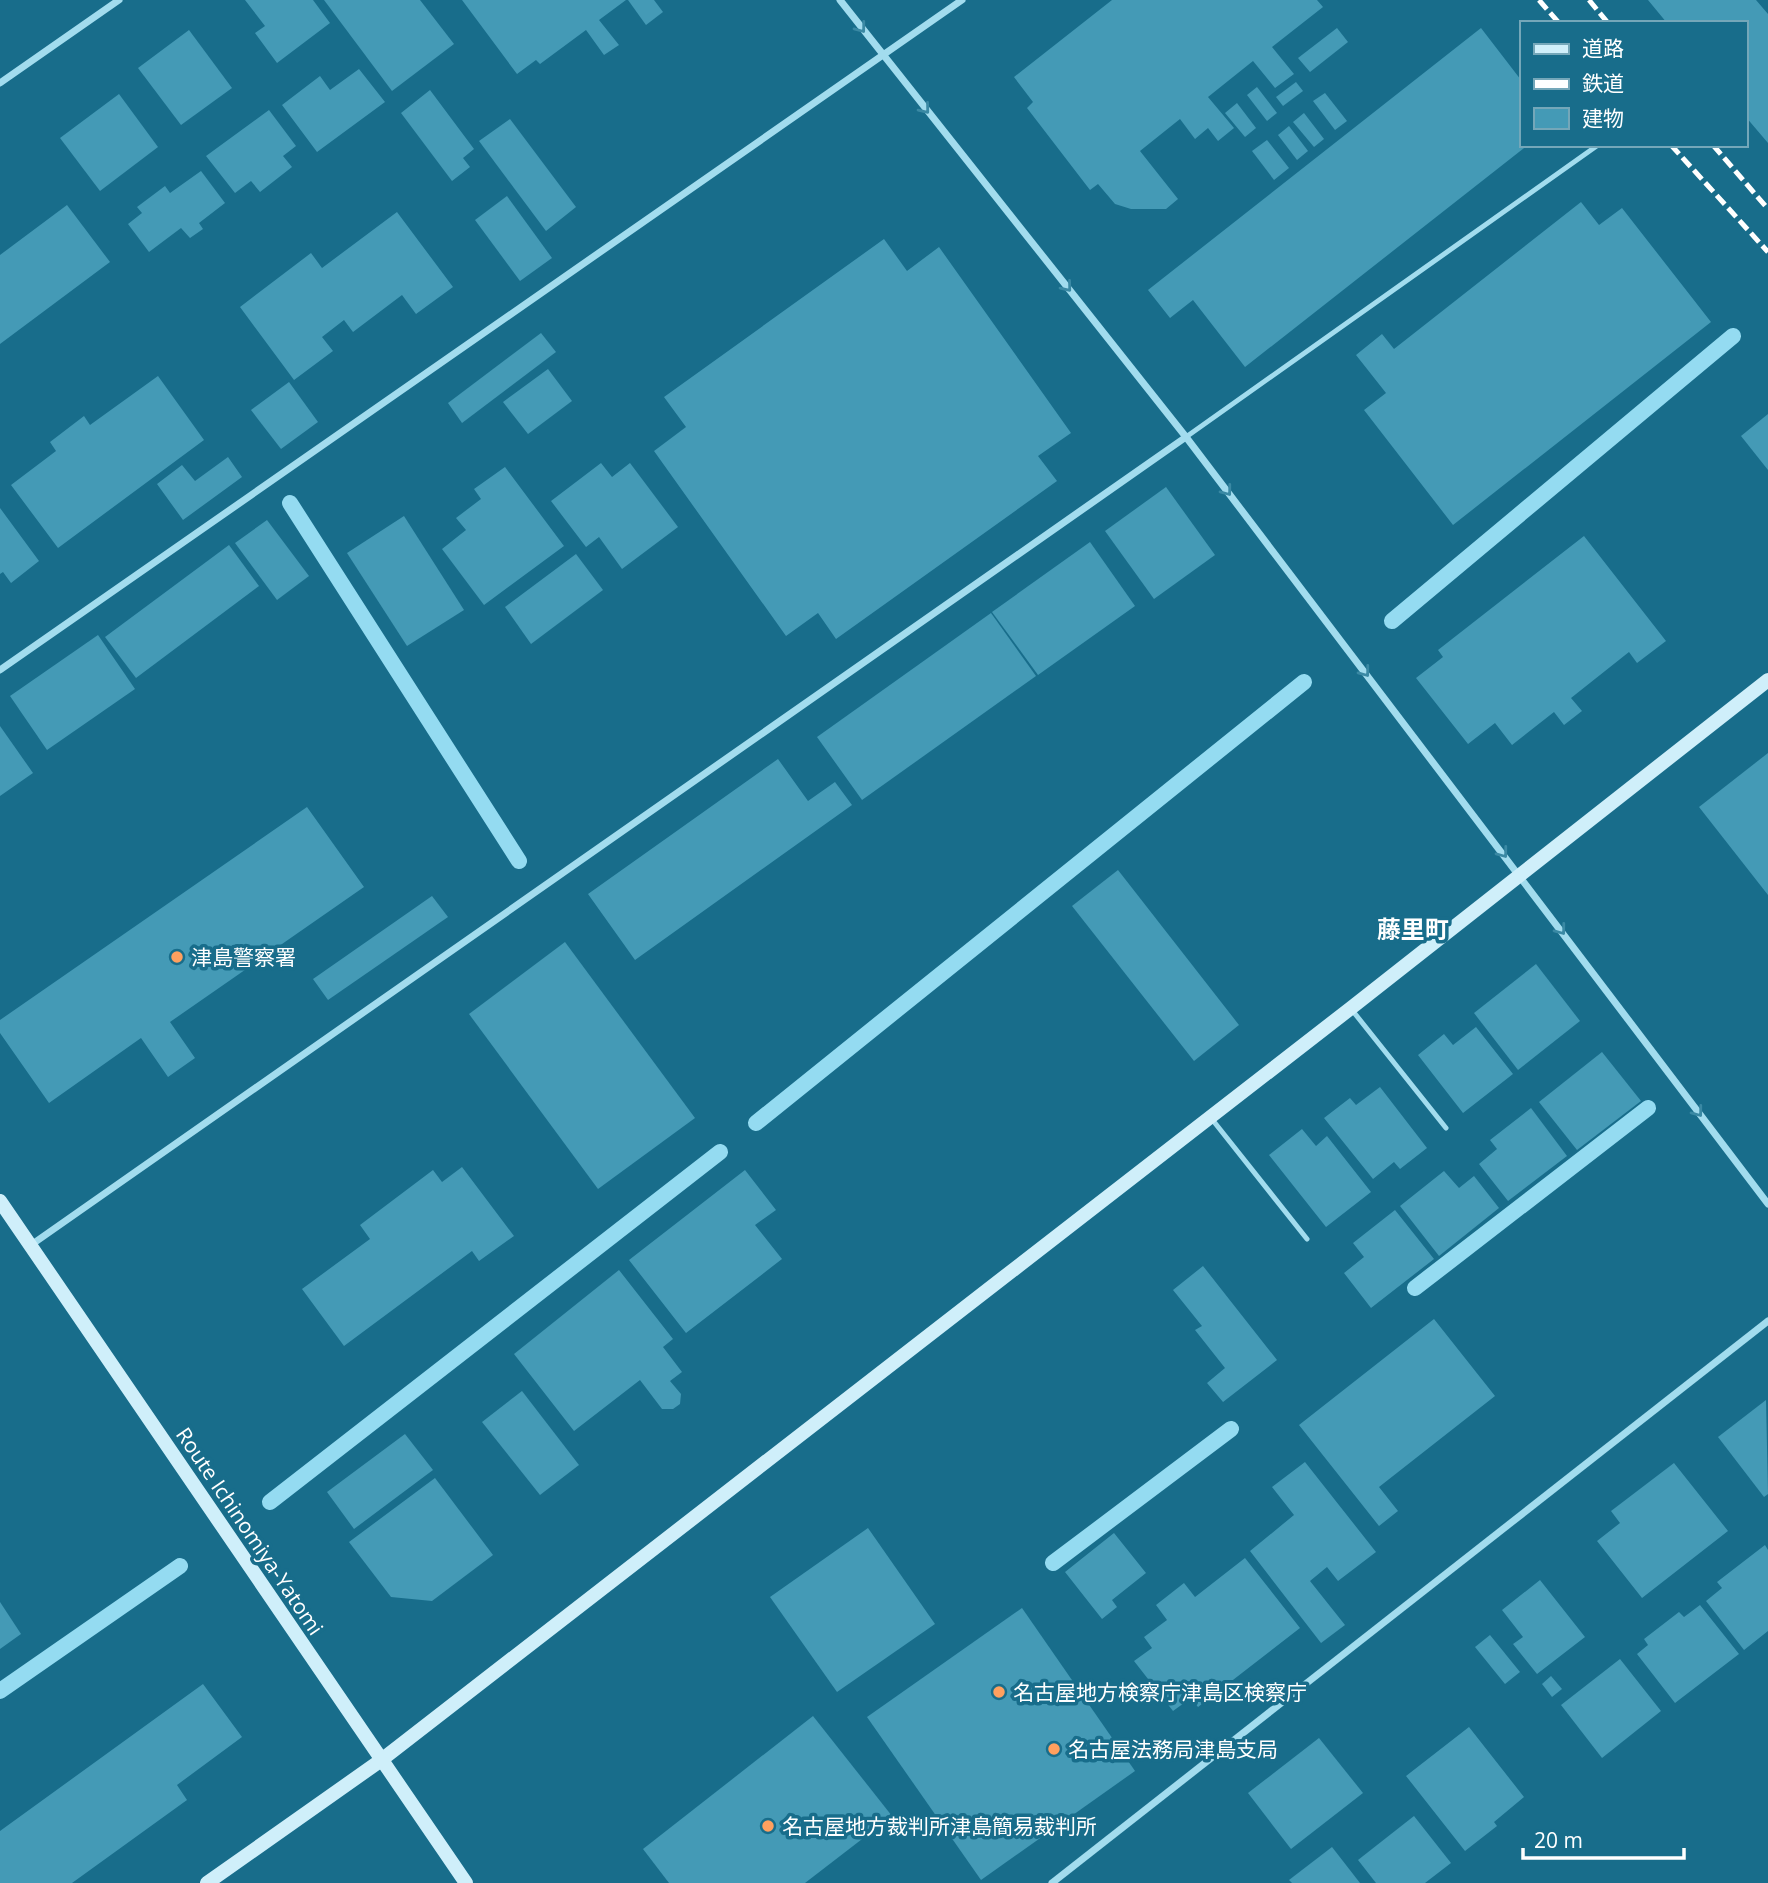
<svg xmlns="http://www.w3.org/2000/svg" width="1768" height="1883" font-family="'Open Sans','Noto Sans JP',sans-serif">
	<rect width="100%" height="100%" fill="#186d8b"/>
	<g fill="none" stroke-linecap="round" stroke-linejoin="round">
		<!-- stream -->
		<g stroke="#94dbf1" stroke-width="16">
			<polyline points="290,503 519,861"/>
			<polyline points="1392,621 1733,336"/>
			<polyline points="756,1123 1304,682"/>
			<polyline points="1415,1288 1648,1108"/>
			<polyline points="270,1502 720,1152"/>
			<polyline points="1053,1563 1231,1429"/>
			<polyline points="0,1691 180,1566"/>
		</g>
	</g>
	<!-- building -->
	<g fill="#449ab6">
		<polygon points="245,0 313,0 330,23 277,63 255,33 265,26"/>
		<polygon points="324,0 420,0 454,44 392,91"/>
		<polygon points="462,0 626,0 599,20 619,45 604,55 586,30 540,64 536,60 517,74"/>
		<polygon points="628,0 654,0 663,12 646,25"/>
		<polygon points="1112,0 1317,0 1323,7 1272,47 1294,74 1275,88 1253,61 1208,97 1234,128 1218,141 1208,128 1195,139 1180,119 1140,151 1178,199 1166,209 1131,209 1115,204 1098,184 1090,190 1027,108 1033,102 1014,77"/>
		<polygon points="1648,0 1756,0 1768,14 1768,143 1745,116 1745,23 1667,23"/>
		<polygon points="1337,28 1348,42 1310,72 1298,58"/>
		<polygon points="1481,28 1521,80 1521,145 1528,145 1245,367 1193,300 1170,318 1148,290"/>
		<polygon points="189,30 232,88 181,125 138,68"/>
		<polygon points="359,69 385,102 317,152 282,105 320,76 330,90"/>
		<polygon points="1296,82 1303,91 1283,106 1276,97"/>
		<polygon points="1257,87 1277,113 1267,121 1247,95"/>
		<polygon points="430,90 474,149 463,158 470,167 452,181 401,113"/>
		<polygon points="1325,93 1347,121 1335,130 1313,101"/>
		<polygon points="119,94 158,147 100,191 60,138"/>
		<polygon points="1237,103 1256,128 1245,137 1225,113"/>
		<polygon points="269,110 296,146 283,156 292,167 260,192 251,181 235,193 206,156"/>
		<polygon points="1304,113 1324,139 1314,147 1293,122"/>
		<polygon points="510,119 576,207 546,231 479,141"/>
		<polygon points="1289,126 1308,151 1297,160 1278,135"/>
		<polygon points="1267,140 1289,168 1274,180 1252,151"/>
		<polygon points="201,171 225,203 199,223 203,229 190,238 181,228 149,252 128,224 142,213 137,207 165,186 170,193"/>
		<polygon points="507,196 552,258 520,281 475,220"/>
		<polygon points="1581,202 1599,225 1622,208 1711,322 1453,525 1364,410 1386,393 1356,355 1382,334 1394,349"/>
		<polygon points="67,205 110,262 0,344 0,255"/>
		<polygon points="397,212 453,287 416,314 402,295 353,332 344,320 322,337 333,351 294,380 240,307 311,253 322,268"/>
		<polygon points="884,239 907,271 939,247 1071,433 1038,456 1057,481 836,639 818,613 786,636 654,451 686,427 664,397"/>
		<polygon points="541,333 556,352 462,423 448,403"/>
		<polygon points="548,369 572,401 528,434 503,402"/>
		<polygon points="158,376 204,440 58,548 11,485 56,451 50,442 84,416 90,425"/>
		<polygon points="289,382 318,422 281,449 251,410"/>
		<polygon points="1768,414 1768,470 1741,436"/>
		<polygon points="228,457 242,477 183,520 157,484 182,465 195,481"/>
		<polygon points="601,463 612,477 630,463 678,527 622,569 599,537 586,547 551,501"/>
		<polygon points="505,467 564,546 484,605 442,549 466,530 456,518 481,499 474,489"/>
		<polygon points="1166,487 1215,555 1154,599 1105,531"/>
		<polygon points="0,508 39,561 11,583 3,572 0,574"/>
		<polygon points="404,516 464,610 407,646 347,553"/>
		<polygon points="267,520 309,576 277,600 235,543"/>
		<polygon points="1584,536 1666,641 1637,663 1629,652 1571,698 1582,711 1564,725 1554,712 1512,745 1495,723 1468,744 1416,678 1443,657 1438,650"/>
		<polygon points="1090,542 1135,606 1038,675 992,612"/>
		<polygon points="229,545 259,586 136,678 105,637"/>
		<polygon points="576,554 603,590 531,644 505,607"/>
		<polygon points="991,613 1036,676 862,800 817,737"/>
		<polygon points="98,635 135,689 47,750 10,696"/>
		<polygon points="0,726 33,773 0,796"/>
		<polygon points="1768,753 1768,895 1699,807"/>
		<polygon points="778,759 808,801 835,782 852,805 635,960 588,894"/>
		<polygon points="307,807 364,887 170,1022 195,1058 168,1077 141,1038 49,1103 0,1033 0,1020"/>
		<polygon points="1118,870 1239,1025 1194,1061 1072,906"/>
		<polygon points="432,896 448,917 328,1000 313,979"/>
		<polygon points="565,942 695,1118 598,1189 469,1014"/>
		<polygon points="1536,964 1580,1021 1518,1070 1474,1013"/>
		<polygon points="1476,1027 1513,1074 1463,1113 1418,1055 1444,1034 1453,1045"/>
		<polygon points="1602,1052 1641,1101 1577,1150 1539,1102"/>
		<polygon points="1380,1087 1427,1148 1400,1169 1394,1162 1373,1179 1324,1118 1350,1098 1356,1105"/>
		<polygon points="1531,1108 1567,1156 1508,1201 1479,1164 1497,1149 1490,1140"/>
		<polygon points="1302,1129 1316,1146 1327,1136 1371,1192 1326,1227 1269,1155"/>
		<polygon points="462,1167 514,1236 479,1261 472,1251 344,1346 302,1289 370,1239 360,1225 433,1170 442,1182"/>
		<polygon points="745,1170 776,1210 755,1225 782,1259 686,1333 629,1260"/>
		<polygon points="1444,1171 1459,1188 1474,1176 1499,1208 1439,1256 1400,1206"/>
		<polygon points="1395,1210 1434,1259 1371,1308 1344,1273 1364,1257 1353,1243"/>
		<polygon points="1203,1266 1277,1360 1223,1402 1207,1383 1225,1368 1195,1330 1202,1326 1173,1290"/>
		<polygon points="619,1270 673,1339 663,1347 682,1372 670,1381 681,1394 680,1404 673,1409 662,1409 640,1380 574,1431 514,1354"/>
		<polygon points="1434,1319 1495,1396 1379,1487 1398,1511 1379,1526 1299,1425"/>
		<polygon points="522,1391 579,1465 540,1495 482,1422"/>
		<polygon points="1766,1400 1768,1494 1764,1497 1718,1437"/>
		<polygon points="405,1434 433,1470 354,1529 327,1492"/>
		<polygon points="1305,1462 1376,1552 1338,1581 1327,1567 1310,1581 1345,1625 1321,1643 1250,1551 1294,1515 1272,1487"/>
		<polygon points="1674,1463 1728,1531 1642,1598 1597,1541 1620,1523 1611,1511"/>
		<polygon points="435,1478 493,1555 432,1601 391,1597 349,1542"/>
		<polygon points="868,1528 935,1624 837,1692 770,1597"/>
		<polygon points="1114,1533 1146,1573 1112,1600 1117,1607 1102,1619 1065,1572"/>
		<polygon points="1765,1545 1768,1550 1768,1631 1744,1650 1706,1601 1722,1588 1717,1582"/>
		<polygon points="1245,1558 1300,1628 1198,1707 1191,1698 1173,1711 1134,1661 1152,1648 1144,1637 1167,1620 1156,1605 1184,1583 1195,1597"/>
		<polygon points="1540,1580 1585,1637 1537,1674 1513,1644 1523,1637 1502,1610"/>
		<polygon points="0,1602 21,1634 0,1649"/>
		<polygon points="1700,1605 1739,1654 1675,1703 1637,1654 1648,1645 1644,1639 1679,1612 1684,1617"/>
		<polygon points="1022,1608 1135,1771 981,1880 867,1717"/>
		<polygon points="1490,1635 1520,1672 1505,1684 1475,1647"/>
		<polygon points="1620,1659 1661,1711 1602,1758 1561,1705"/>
		<polygon points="1551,1676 1562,1689 1552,1697 1542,1684"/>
		<polygon points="203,1684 242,1737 177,1785 187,1800 72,1883 0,1883 0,1831"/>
		<polygon points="813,1716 892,1816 805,1883 669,1883 643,1849"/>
		<polygon points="1469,1727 1524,1797 1494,1822 1497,1826 1465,1851 1406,1776"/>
		<polygon points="1319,1738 1363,1793 1291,1849 1248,1793"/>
		<polygon points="1414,1816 1451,1863 1425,1883 1376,1883 1358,1860"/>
		<polygon points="1332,1847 1360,1883 1292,1883 1289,1880"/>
	</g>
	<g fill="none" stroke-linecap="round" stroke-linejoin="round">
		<!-- lane -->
		<g stroke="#a2dcee" stroke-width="5">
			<polyline points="1186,437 1598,145"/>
			<polyline points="1352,1010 1446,1128"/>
			<polyline points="1211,1118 1307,1239"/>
		</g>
		<!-- street -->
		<g stroke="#a2dcee" stroke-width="7">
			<polyline points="840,0 1186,437 1768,1204"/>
			<polyline points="0,83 119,0"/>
			<polyline points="0,670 962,0"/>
			<polyline points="31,1245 1186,437"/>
			<polyline points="1052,1883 1768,1321"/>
		</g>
		<!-- secondary -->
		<g stroke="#cfeffa" stroke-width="14">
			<polyline points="0,1201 466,1883"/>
			<polyline points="207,1883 380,1761 1351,1008 1768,680"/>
		</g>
		<!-- rail -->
		<g stroke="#fff" stroke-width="5" stroke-dasharray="12 5" stroke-linecap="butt">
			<polyline points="1539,0 1559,23"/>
			<polyline points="1589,0 1608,23"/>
			<polyline points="1671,145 1768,252"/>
			<polyline points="1713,145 1768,209"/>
		</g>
	</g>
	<!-- one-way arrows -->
	<defs><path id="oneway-chevron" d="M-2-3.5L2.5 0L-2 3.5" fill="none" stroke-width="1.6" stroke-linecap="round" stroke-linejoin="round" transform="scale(1.75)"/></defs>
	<g stroke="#3a89a4">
		<use href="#oneway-chevron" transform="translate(861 28) rotate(53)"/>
		<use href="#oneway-chevron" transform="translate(925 109) rotate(51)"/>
		<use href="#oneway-chevron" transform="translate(1067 287) rotate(51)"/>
		<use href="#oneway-chevron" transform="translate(1227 491) rotate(53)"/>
		<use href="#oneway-chevron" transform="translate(1365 672) rotate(53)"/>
		<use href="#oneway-chevron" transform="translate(1503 853) rotate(53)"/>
		<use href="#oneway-chevron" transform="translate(1561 930) rotate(53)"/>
		<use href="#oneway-chevron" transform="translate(1698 1112) rotate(53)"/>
	</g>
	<!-- markers -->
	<g fill="#ffa05f" stroke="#186d8b" stroke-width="2.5">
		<circle cx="177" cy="957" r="7"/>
		<circle cx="999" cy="1692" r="7"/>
		<circle cx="1054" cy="1749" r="7"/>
		<circle cx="768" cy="1826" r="7"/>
	</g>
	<g text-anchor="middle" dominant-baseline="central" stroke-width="7" stroke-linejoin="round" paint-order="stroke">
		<!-- poi labels -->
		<g font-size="21" fill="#fff" stroke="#186d8b" text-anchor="start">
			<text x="191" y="957">津島警察署</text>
			<text x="1013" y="1692">名古屋地方検察庁津島区検察庁</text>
			<text x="1068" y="1749">名古屋法務局津島支局</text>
			<text x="782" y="1826">名古屋地方裁判所津島簡易裁判所</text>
		</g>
		<!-- street labels -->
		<g font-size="21" fill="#fff" stroke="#186d8b">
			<text transform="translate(250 1531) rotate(56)">Route Ichinomiya-Yatomi</text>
		</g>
		<!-- quarter labels -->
		<g font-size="24" font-weight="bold" fill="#fff" stroke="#186d8b">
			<text x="1413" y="928">藤里町</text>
		</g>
	</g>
	<!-- legend -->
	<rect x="1520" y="21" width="228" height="126" fill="#186d8b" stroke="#74a7b9" stroke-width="2"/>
	<rect x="1534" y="44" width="35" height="10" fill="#cfeffa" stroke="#74a7b9" stroke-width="2"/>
	<text x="1582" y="56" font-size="21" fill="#ffffff">道路</text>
	<rect x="1534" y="79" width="35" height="10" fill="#ffffff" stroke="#74a7b9" stroke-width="2"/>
	<text x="1582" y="91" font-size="21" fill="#ffffff">鉄道</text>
	<rect x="1534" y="108" width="35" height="21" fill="#449ab6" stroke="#74a7b9" stroke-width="2"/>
	<text x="1582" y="126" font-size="21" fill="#ffffff">建物</text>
	<!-- scale -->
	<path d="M1523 1848v10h161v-10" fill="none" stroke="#ffffff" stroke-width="3.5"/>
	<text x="1534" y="1848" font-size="21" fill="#ffffff" stroke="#186d8b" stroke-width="5" paint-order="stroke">20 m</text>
</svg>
